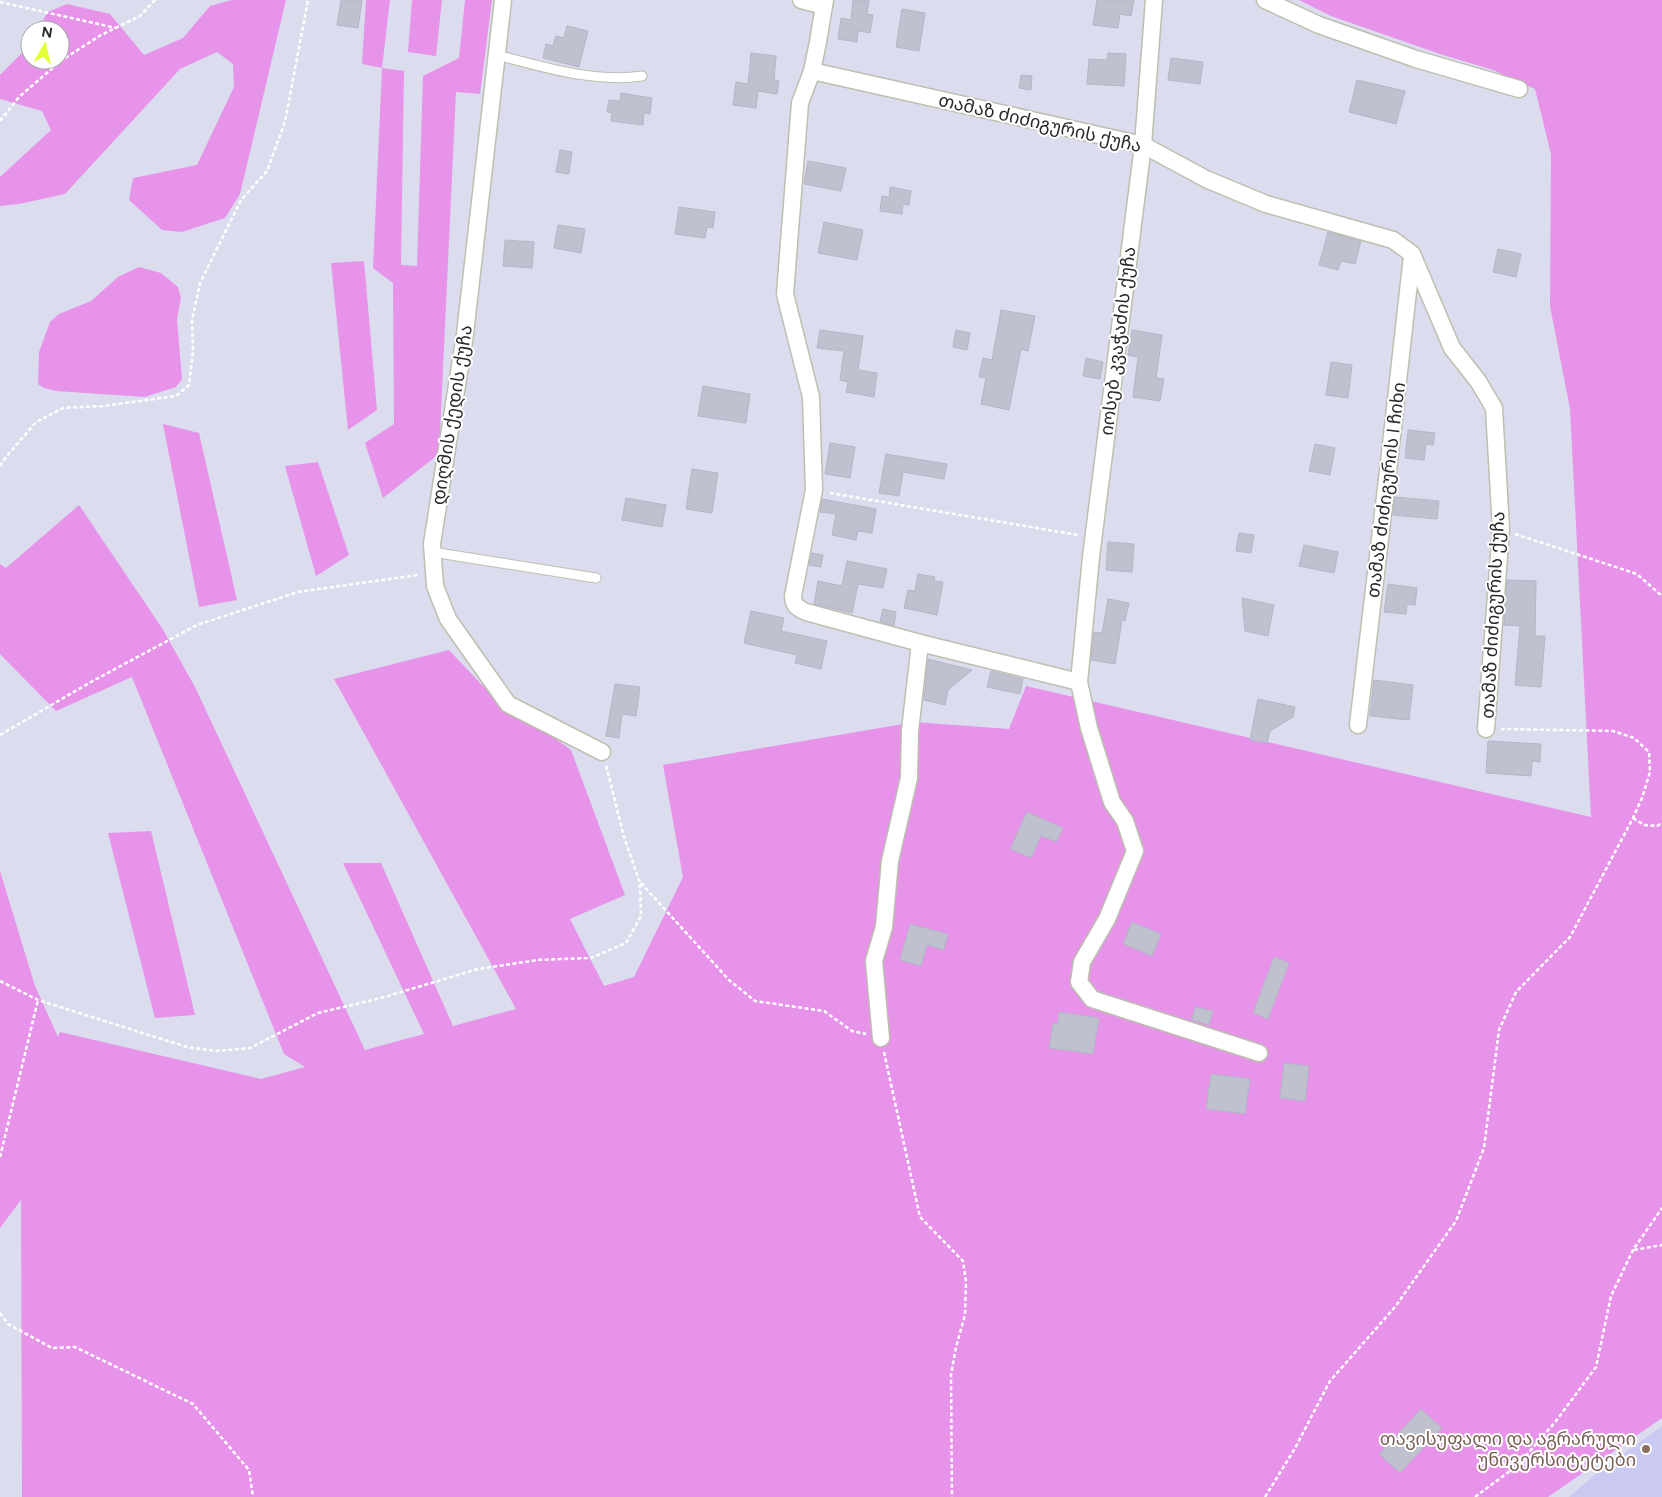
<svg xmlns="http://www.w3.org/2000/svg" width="1662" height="1497" font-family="Figtree,'Noto Sans Georgian',sans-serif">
	<rect width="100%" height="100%" fill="#dbddee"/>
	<!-- education -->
	<polygon fill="#c9c9f1" points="1662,1426 1662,1497 1569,1497 1597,1473"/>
	<!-- green -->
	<g fill="#e793e9">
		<polygon points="232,0 286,0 240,194 225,218 182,232 162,230 129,200 133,178 197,165 234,87 233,64 217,52 180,69 65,194 19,204 0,206 0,177 51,130 42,111 0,99 0,75 27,48 30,43 30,60 60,60 60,30 37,30 48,12 67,4 110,14 144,55 183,38 210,6"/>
		<polygon points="366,0 390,0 382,68 404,71 401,265 417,266 423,76 459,58 465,0 492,0 480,94 456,92 439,454 383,498 365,443 394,424 393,283 373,268 382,68 362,64"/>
		<polygon points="412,0 442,0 436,56 408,52"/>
		<polygon points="1299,0 1662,0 1662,1418 1548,1497 22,1497 21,1200 0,1228 0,871 35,986 58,1037 60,1032 261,1079 305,1067 284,1054 132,677 56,711 0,654 0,564 6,568 79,505 162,628 195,687 365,1050 424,1034 343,863 381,863 453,1026 516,1009 334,679 449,650 482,685 571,750 625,895 570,919 604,986 634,977 683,877 663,765 915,722 1009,729 1026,686 1591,817 1570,409 1550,306 1551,154 1535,89 1493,70 1440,54 1331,16"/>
		<polygon points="364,261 377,410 348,430 331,263"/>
		<polygon points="139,267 161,273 178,287 181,298 177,319 182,379 176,387 145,397 56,391 44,388 38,384 39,352 50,322 59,314 91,301 118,277"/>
		<polygon points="163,424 199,433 237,600 199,607"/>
		<polygon points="318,462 349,555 316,576 285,466"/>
		<polygon points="151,831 195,1015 155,1018 108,833"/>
	</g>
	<!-- building -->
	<g fill="#c0c1cf" stroke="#b4b5c9">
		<polygon points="341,0 362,0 358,28 337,25"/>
		<polygon points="853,0 869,0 867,14 873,15 870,33 858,31 857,42 838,39 841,18 851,20"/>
		<polygon points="1097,0 1134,0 1131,16 1120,14 1118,28 1093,25"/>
		<polygon points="902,9 925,13 919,51 896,47"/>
		<polygon points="567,26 588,31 579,67 543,58 546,44 553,46 556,36 564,38"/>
		<polygon points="751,53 776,56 774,80 779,81 777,94 758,91 756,108 733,105 736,82 748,84"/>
		<polygon points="1108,53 1126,54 1124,86 1087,84 1089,59 1107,60"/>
		<polygon points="1171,58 1203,62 1200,84 1168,80"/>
		<polygon points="1021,75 1032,76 1031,90 1019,88"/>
		<polygon points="1357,80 1405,91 1396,124 1349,112"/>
		<polygon points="621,93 652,98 650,114 644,113 643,125 611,121 612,113 607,112 609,100 620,101"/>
		<polygon points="560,150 572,152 569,174 556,172"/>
		<polygon points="808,161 846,168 841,191 804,184"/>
		<polygon points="890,187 911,191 909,205 903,204 902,214 880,211 882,196 889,197"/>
		<polygon points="679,207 715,212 713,228 707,227 705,238 675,234"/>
		<polygon points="824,222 863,230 857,260 818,253"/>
		<polygon points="558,225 585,229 581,253 554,248"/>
		<polygon points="1328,232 1361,241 1355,264 1341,261 1338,270 1319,265"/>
		<polygon points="505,240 534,242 532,268 503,266"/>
		<polygon points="1498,249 1521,254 1516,277 1493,272"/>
		<polygon points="1001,310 1035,316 1028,351 1021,349 1009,410 981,404 986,378 979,377 983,358 992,360"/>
		<polygon points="820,330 863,336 858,370 877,373 874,397 846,392 848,382 840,380 844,351 817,348"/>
		<polygon points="956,330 970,333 967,350 953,347"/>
		<polygon points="1132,330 1162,335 1156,378 1164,379 1160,401 1133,397 1138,357 1128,355"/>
		<polygon points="1086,358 1103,362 1100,379 1083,376"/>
		<polygon points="1331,362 1352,365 1348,398 1326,395"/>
		<polygon points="703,386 750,394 746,423 698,416"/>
		<polygon points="1408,430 1435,433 1433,445 1426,444 1424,460 1405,458"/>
		<polygon points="830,443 855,447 850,478 825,474"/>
		<polygon points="1315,444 1335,448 1330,475 1309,471"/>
		<polygon points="886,454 947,464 944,479 903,472 899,496 879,493"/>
		<polygon points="692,469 718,473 712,513 686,509"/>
		<polygon points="1395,497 1439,501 1437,519 1393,515"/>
		<polygon points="626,498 666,505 662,527 622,520"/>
		<polygon points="822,499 876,509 872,533 858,531 856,540 832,535 836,514 820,512"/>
		<polygon points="1239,533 1254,535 1251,553 1236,551"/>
		<polygon points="1108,542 1134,544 1132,572 1106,570"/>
		<polygon points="1304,545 1338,552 1334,573 1299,566"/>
		<polygon points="812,553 823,555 821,567 809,565"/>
		<polygon points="847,561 887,569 883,588 858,584 852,613 814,604 818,581 842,586"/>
		<polygon points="918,574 935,577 934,581 943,582 937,615 904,608 908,590 915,591"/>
		<polygon points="1507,580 1536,581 1535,636 1545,636 1541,687 1515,685 1520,626 1504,625"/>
		<polygon points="1388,584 1417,588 1415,605 1407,604 1406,614 1384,612"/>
		<polygon points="1242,598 1274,605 1268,636 1245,631"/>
		<polygon points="1108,599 1129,603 1125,621 1122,620 1115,664 1091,660 1094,632 1102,633"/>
		<polygon points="883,609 896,612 894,626 880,622"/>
		<polygon points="751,611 784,618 781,631 827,641 821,669 795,663 797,655 744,643"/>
		<polygon points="928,659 972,670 948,690 945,705 924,700"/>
		<polygon points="991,671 1023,679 1020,694 987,687"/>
		<polygon points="1374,680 1413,685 1409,720 1370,716"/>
		<polygon points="615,684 640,687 636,716 622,714 619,738 606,736"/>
		<polygon points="1258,699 1295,707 1293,717 1270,731 1267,743 1250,740"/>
		<polygon points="1488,741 1541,744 1540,762 1532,761 1531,776 1486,773"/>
		<polygon points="1027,812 1063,828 1056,842 1041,836 1031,858 1010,849"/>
		<polygon points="1132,922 1161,934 1152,956 1123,944"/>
		<polygon points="910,924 948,934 944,950 927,945 921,966 900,960"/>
		<polygon points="1274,957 1289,963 1268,1019 1253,1013"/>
		<polygon points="1195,1007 1213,1011 1209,1025 1192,1020"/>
		<polygon points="1059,1012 1099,1018 1093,1054 1049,1048 1053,1023 1058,1024"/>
		<polygon points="1284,1063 1309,1066 1305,1101 1280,1098"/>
		<polygon points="1211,1074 1250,1079 1245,1114 1206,1109"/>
		<polygon points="1421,1409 1442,1428 1400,1473 1379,1454"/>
	</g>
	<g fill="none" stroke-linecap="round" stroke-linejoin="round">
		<defs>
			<g id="lane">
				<path d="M497,55c45,12 98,28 145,21"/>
				<polyline points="432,552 596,578"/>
			</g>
			<g id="street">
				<polyline points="503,0 465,334 432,544 435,586 448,619 508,704 602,752"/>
				<polyline points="801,0 824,6"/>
				<path d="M825,0l-7,42 -6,29 -12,32 -15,191 26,103 3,93 -21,106c0,9 4,12 13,16l114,31 159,39"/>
				<polyline points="1154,0 1143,145 1091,557 1079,682 1089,728 1112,802 1125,821 1135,851 1107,919 1082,962 1079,982 1092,999 1259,1053"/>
				<polyline points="1265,0 1319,25 1416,59 1519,89"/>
				<polyline points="812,71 1143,145 1206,179 1266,204 1393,240 1412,254 1452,348 1478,381 1494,408 1501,529 1486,729"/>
				<polyline points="1358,725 1388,471 1412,256"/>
				<polyline points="881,1038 874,961 884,927 890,861 909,778 910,731 920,643"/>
			</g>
		</defs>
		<!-- lane casing -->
		<use href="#lane" stroke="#bdbfaf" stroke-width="11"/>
		<!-- street casing -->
		<use href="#street" stroke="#bdbfaf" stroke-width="19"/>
		<!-- path -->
		<g stroke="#fff" stroke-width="2.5" stroke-dasharray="4 2.5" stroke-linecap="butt">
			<polyline points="0,2 116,28"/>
			<polyline points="0,121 19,97 62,60 101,35 140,16 155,0"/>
			<polyline points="0,466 6,457 36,422 63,408 103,406 176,396 189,385 193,352 192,320 200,283 241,200 267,171 285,122 308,0"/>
			<polyline points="830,493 1078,535"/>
			<polyline points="1515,534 1637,574 1662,596"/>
			<polyline points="0,735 89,683 197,625 298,592 418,575"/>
			<polyline points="1633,818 1644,825 1657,826 1662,823"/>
			<polyline points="641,883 729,980 755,1001 824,1011 852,1031 866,1034"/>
			<polyline points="0,981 38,1000 187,1047 216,1051 250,1048 318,1013 381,998 478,969 538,960 591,958 626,943 641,916 640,883 624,837 606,765"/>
			<polyline points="884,1052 920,1217 963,1261 966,1282 965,1315 956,1347 951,1375 952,1497"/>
			<polyline points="0,1157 38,1000"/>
			<polyline points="1634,1250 1662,1245"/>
			<polyline points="0,1313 8,1324 52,1348 75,1347 193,1404 249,1470 253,1497"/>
			<polyline points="1265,1497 1294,1450 1330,1381 1395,1307 1456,1221 1484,1148 1499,1030 1516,992 1570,937 1633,818 1642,798 1650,772 1649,752 1634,738 1613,731 1501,729"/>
			<polyline points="1475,1497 1518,1465 1556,1421 1596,1367 1611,1296 1633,1250 1662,1208"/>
		</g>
		<!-- lane -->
		<use href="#lane" stroke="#fff" stroke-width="9"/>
		<!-- street -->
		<use href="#street" stroke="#fff" stroke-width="16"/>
	</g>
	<!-- markers -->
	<circle fill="#8d6e63" stroke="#fff" stroke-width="2" cx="1646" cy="1449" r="5"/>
	<g text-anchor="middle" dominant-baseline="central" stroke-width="4" stroke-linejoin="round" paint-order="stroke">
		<!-- street labels -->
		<g font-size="18" fill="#2a2a2a" stroke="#fff">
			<text transform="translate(1040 123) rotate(13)">თამაზ ძიძიგურის ქუჩა</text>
			<text transform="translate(1118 341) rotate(-83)">იოსებ კვაჭაძის ქუჩა</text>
			<text transform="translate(452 415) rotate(-81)">დიღმის ქედის ქუჩა</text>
			<text transform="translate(1386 490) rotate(-83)">თამაზ ძიძიგურის I ჩიხი</text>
			<text transform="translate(1493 615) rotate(-87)">თამაზ ძიძიგურის ქუჩა</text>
		</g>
		<!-- education labels -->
		<g font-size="18" fill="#785e54" stroke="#fff" text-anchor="end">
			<text x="1636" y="1439">თავისუფალი და აგრარული<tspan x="1636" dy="21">უნივერსიტეტები</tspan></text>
		</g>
	</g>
	<!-- north arrow -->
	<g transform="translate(45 45) rotate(9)"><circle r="24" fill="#ffffff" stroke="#aaaaaa"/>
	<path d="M0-4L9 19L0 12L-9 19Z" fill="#e5ff37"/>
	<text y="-8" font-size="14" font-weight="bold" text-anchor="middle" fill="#2a2a2a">N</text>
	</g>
</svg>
